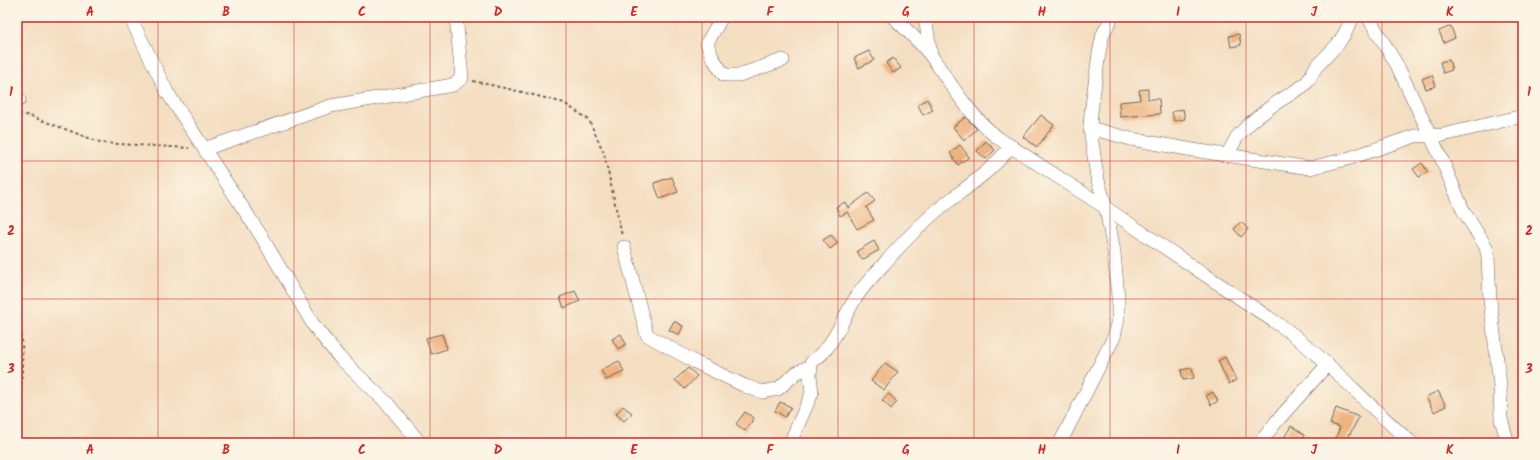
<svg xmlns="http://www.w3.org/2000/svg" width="1540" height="460" font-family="Kalam,sans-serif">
	<rect width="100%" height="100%" fill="#fcf5e5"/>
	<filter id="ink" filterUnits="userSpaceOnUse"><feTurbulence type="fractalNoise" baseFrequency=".025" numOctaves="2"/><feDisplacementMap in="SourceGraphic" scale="8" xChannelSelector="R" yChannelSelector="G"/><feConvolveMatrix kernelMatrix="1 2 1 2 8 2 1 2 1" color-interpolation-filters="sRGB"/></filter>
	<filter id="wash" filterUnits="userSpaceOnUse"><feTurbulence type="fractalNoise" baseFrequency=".012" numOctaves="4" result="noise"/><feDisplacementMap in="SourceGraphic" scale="16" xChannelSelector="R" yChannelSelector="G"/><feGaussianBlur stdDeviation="0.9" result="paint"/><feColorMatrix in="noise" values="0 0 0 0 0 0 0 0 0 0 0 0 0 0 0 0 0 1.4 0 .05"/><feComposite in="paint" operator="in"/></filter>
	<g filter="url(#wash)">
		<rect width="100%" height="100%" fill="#f4dec1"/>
		<g id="blocks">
			<!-- building -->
			<g fill="#efb27d">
				<polygon points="1451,26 1455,38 1444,43 1439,31"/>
				<polygon points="1239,34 1241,45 1231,47 1229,36"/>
				<polygon points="869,51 874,60 859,68 854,58"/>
				<polygon points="893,58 901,68 893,73 886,63"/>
				<polygon points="1449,60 1452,70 1443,73 1440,62"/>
				<polygon points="1432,75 1436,86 1426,89 1422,79"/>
				<polygon points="1148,89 1148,99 1159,99 1160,114 1120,117 1119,102 1140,100 1139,90"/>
				<polygon points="927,99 933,110 923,115 918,105"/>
				<polygon points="1183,109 1185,119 1174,121 1172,112"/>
				<polygon points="1041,115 1054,125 1037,147 1023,137"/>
				<polygon points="965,117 977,129 964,140 953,127"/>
				<polygon points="986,141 995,150 986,159 977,151"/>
				<polygon points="960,145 969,157 958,165 950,153"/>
				<polygon points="1422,163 1428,172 1419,177 1413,169"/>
				<polygon points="672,177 678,192 660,199 654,183"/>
				<polygon points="868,193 875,201 866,207 874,220 857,229 847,212 840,216 836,207 845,202 848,208"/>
				<polygon points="1241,222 1248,229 1241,237 1234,229"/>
				<polygon points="831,235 838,243 830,249 823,240"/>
				<polygon points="874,241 879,250 862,260 857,251"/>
				<polygon points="575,291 580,301 564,308 560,297"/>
				<polygon points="674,321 683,326 679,335 669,330"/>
				<polygon points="442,334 447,349 431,354 426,338"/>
				<polygon points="621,334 626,344 618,349 612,339"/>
				<polygon points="1225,357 1236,380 1229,384 1218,361"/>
				<polygon points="619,361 624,372 606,380 601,370"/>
				<polygon points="885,363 898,372 884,390 871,381"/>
				<polygon points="688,368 697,376 685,389 675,380"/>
				<polygon points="1192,368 1194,378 1183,380 1181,370"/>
				<polygon points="1438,391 1446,406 1434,412 1426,397"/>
				<polygon points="1213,392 1218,401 1211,405 1206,396"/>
				<polygon points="889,394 897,402 891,409 882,400"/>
				<polygon points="780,402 791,407 785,417 775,411"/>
				<polygon points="623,406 632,413 624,421 616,414"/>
				<polygon points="1336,408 1359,417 1350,434 1349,433 1346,443 1334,443 1340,427 1330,424"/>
				<polygon points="745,412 754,418 745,431 736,424"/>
				<polygon points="1291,426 1305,435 1300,443 1292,443 1284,438"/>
			</g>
		</g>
	</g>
	<g filter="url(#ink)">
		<use href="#blocks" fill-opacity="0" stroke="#686056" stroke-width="1"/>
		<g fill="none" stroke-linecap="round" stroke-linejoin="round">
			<defs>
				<g id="street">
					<polyline points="130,17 167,92 260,234 314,326 339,357 387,403 420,443"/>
					<polyline points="722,17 707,43 712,57 724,75 739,75 783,60"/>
					<path d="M893,17c13,12 28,26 39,40 21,30 37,58 66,81l108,70 181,122c45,34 82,77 125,113"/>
					<polyline points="925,17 931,56"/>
					<polyline points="1368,17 1397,65 1442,160 1463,210 1486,247 1488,257 1490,300 1500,385 1501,419 1508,443"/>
					<polyline points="17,101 19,100"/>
					<polyline points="1090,128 1131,139 1193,150 1310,168 1347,159 1415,136 1443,135 1523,116"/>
					<polyline points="204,149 331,106 453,85 462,78 456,17"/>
					<polyline points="1227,155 1237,137 1250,123 1273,105 1303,86 1308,81 1316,67 1338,44 1345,33 1353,17"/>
					<polyline points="624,247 647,335 695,362 745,386 762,392 778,389 796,373 810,366"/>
					<path d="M790,443l22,-50 -2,-18 1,-12c5,-5 11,-8 15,-14 12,-15 19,-34 29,-50 8,-13 19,-24 29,-35 17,-20 36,-39 56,-56 25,-20 51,-36 71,-62"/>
					<polyline points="1060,443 1114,337 1118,319 1118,297 1114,252 1106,208 1097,177 1090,128 1091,113 1099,53 1103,34 1112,17"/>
					<polyline points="1260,443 1276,422 1328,364"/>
				</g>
			</defs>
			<!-- street casing -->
			<use href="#street" stroke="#686056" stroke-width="14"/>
			<!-- path -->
			<g stroke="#686056" stroke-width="2" stroke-dasharray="3 3" stroke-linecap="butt">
				<polyline points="473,81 522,92 564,103 589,120 604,153 622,236"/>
				<polyline points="19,113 33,117 102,143 189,148"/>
				<path d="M17,310c8,28 5,64 3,92"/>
			</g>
			<!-- street -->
			<use href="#street" stroke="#fff" stroke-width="13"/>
		</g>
	</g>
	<!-- grid -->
	<path fill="none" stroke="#d62828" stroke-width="1" stroke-opacity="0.55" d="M158,17v426M294,17v426M430,17v426M566,17v426M702,17v426M838,17v426M974,17v426M1110,17v426M1246,17v426M1382,17v426M17,161h1506M17,299h1506"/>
	<!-- margin -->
	<rect width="1540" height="460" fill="none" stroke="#fcf5e5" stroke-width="44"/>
	<rect x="22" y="22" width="1496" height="416" fill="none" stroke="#d62828" stroke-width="1.5"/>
	<g font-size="13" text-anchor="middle" font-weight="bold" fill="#d62828">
		<text x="90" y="16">A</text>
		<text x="226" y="16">B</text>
		<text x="362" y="16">C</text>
		<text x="498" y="16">D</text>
		<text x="634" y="16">E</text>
		<text x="770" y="16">F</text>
		<text x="906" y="16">G</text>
		<text x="1042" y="16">H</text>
		<text x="1178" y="16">I</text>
		<text x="1314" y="16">J</text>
		<text x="1450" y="16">K</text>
		<text x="11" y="96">1</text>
		<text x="1529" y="96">1</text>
		<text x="11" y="235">2</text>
		<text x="1529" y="235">2</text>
		<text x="11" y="373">3</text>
		<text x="1529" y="373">3</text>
		<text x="90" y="454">A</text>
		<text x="226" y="454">B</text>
		<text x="362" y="454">C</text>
		<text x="498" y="454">D</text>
		<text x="634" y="454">E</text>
		<text x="770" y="454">F</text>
		<text x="906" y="454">G</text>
		<text x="1042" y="454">H</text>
		<text x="1178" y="454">I</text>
		<text x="1314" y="454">J</text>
		<text x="1450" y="454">K</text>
	</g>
</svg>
